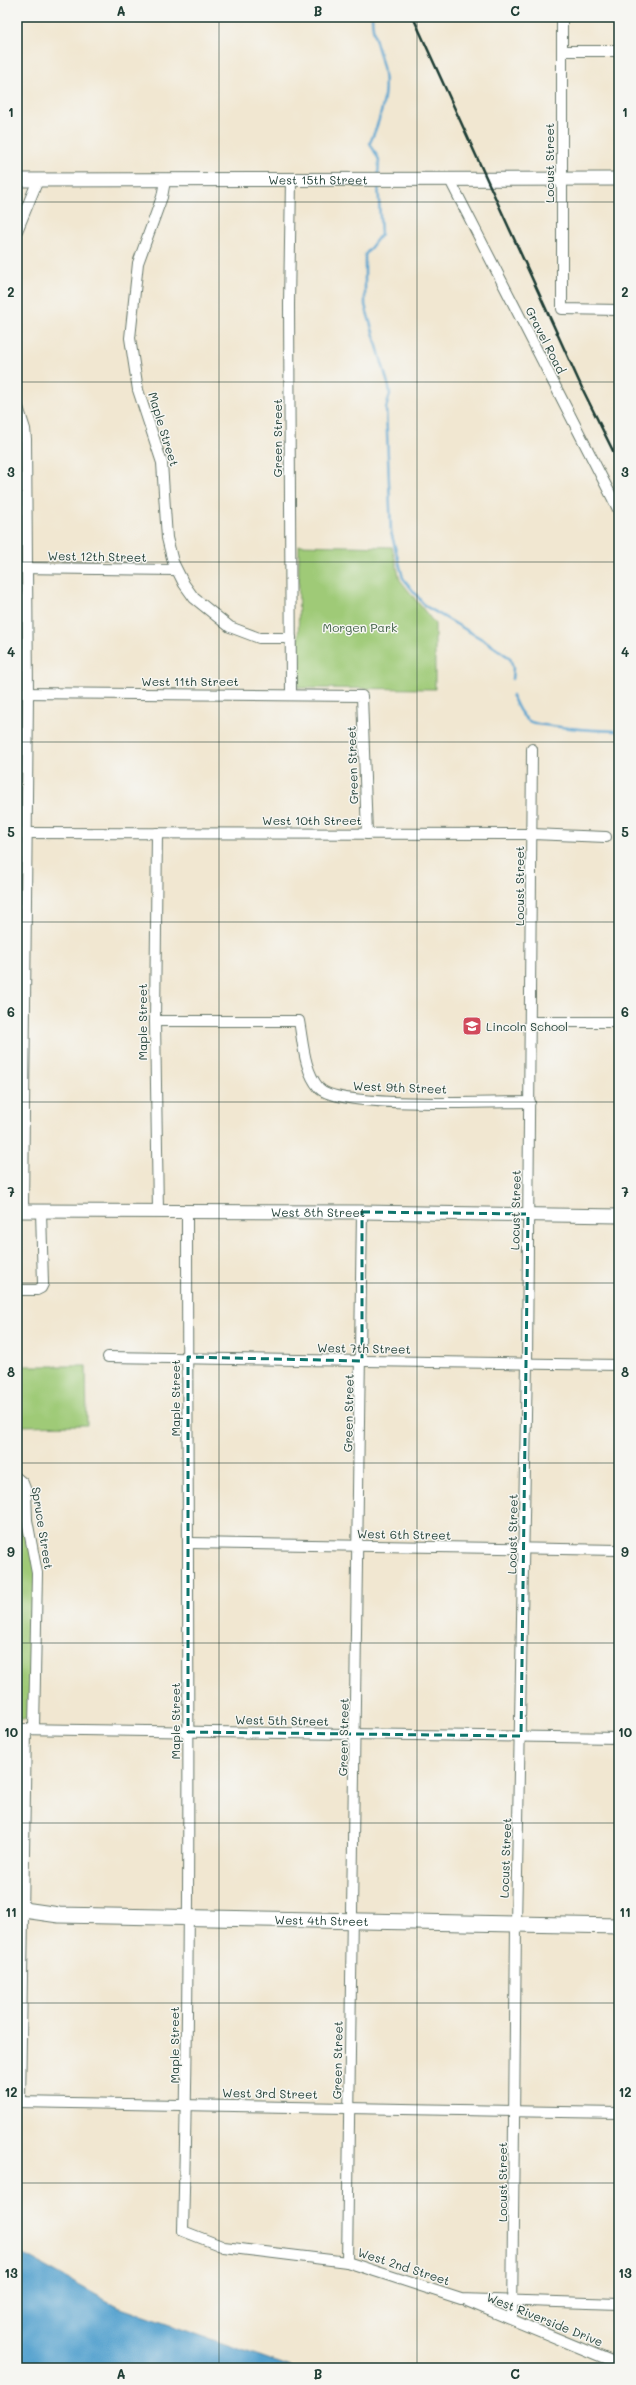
<svg xmlns="http://www.w3.org/2000/svg" width="636" height="2385" font-family="Mali,sans-serif">
	<rect width="100%" height="100%" fill="#f6f6f2"/>
	<filter id="ink" filterUnits="userSpaceOnUse"><feTurbulence type="fractalNoise" baseFrequency=".025" numOctaves="2"/><feDisplacementMap in="SourceGraphic" scale="8" xChannelSelector="R" yChannelSelector="G"/><feConvolveMatrix kernelMatrix="1 2 1 2 8 2 1 2 1" color-interpolation-filters="sRGB"/></filter>
	<filter id="wash" filterUnits="userSpaceOnUse"><feTurbulence type="fractalNoise" baseFrequency=".012" numOctaves="4" result="noise"/><feDisplacementMap in="SourceGraphic" scale="16" xChannelSelector="R" yChannelSelector="G"/><feGaussianBlur stdDeviation="0.9" result="paint"/><feColorMatrix in="noise" values="0 0 0 0 0 0 0 0 0 0 0 0 0 0 0 0 0 1.4 0 .05"/><feComposite in="paint" operator="in"/></filter>
	<g filter="url(#wash)">
		<rect width="100%" height="100%" fill="#f1e7d1"/>
		<!-- green -->
		<g fill="#9fca77" stroke="#5f8456">
			<polygon points="299,545 392,547 400,580 435,624 435,689 298,688"/>
			<polygon points="17,1366 86,1366 87,1425 17,1426"/>
			<polygon points="17,1478 26,1491 37,1573 28,1719 17,1719"/>
		</g>
		<!-- water -->
		<polygon fill="#56a3cf" stroke="#3a7082" points="17,2251 118,2307 294,2368 17,2368"/>
		<g fill="none" stroke-linecap="round" stroke-linejoin="round">
			<!-- stream -->
			<g stroke="#56a3cf" stroke-width="2.5">
				<path d="M372,17c0,16 5,27 9,42 9,29 1,57 -11,84l9,17 -1,16"/>
				<polyline points="378,183 381,234 365,255 365,305 389,387 390,394 386,408 391,532 403,578 425,606 487,642 510,658 513,668 512,679"/>
				<path d="M512,695c4,9 8,20 17,26 9,6 76,10 90,10"/>
			</g>
		</g>
	</g>
	<g filter="url(#ink)">
		<g fill="none" stroke-linecap="round" stroke-linejoin="round">
			<defs>
				<g id="minor">
					<polyline points="562,17 562,309 619,310"/>
					<polyline points="562,51 619,51"/>
					<polyline points="291,180 289,305 291,695"/>
					<polyline points="450,180 619,511"/>
					<polyline points="165,181 162,197 138,263 130,338 138,390 162,463 167,538 173,562 184,584 194,598 230,627 259,638 291,638"/>
					<polyline points="17,231 38,180"/>
					<polyline points="17,404 25,429 26,439 28,694 23,1211"/>
					<polyline points="17,568 176,570"/>
					<polyline points="17,693 362,696 367,834"/>
					<polyline points="17,833 532,834 606,837"/>
					<polyline points="157,833 155,1021 158,1211"/>
					<path d="M155,1021h144c4,21 5,50 20,67 18,21 177,14 211,14"/>
					<polyline points="531,1022 619,1022"/>
					<path d="M187,1212c0,339 5,679 -4,1019l41,16 123,15 114,37 158,5"/>
					<polyline points="17,1290 37,1290 41,1288 43,1284 41,1211"/>
					<polyline points="108,1357 619,1365"/>
					<polyline points="17,1478 23,1483 26,1491 27,1520 37,1573 34,1729"/>
					<polyline points="190,1543 619,1550"/>
					<polyline points="17,1729 619,1738"/>
					<polyline points="17,2102 619,2113"/>
					<polyline points="20,2102 26,1729"/>
					<polyline points="347,2262 362,1212"/>
					<polyline points="469,2302 619,2364"/>
					<polyline points="512,2319 516,1924 527,1364 532,749"/>
				</g>
				<g id="tertiary">
					<path id="s1" d="M17,180l602,-1"/>
					<path id="s2" d="M17,1211l345,1 257,4"/>
				</g>
				<g id="secondary">
					<path id="s3" d="M17,1909l42,6 560,11"/>
				</g>
			</defs>
			<!-- minor casing -->
			<use href="#minor" stroke="#68786b" stroke-width="12"/>
			<!-- tertiary casing -->
			<use href="#tertiary" stroke="#68786b" stroke-width="15"/>
			<!-- secondary casing -->
			<use href="#secondary" stroke="#68786b" stroke-width="17"/>
			<!-- minor -->
			<use href="#minor" stroke="#fff" stroke-width="10"/>
			<!-- tertiary -->
			<use href="#tertiary" stroke="#fff" stroke-width="13"/>
			<!-- secondary -->
			<use href="#secondary" stroke="#fff" stroke-width="15"/>
			<!-- rail -->
			<polyline stroke="#1f3d34" stroke-width="2.5" points="413,17 582,388 619,463"/>
		</g>
	</g>
	<!-- marked area -->
	<path fill="none" stroke="#0f766e" stroke-width="3" stroke-dasharray="8 5" stroke-linejoin="round" d="M362,1212l166,2 -7,522 -333,-4v-375l174,4z"/>
	<!-- grid -->
	<path fill="none" stroke="#1f3d34" stroke-width="1" stroke-opacity="0.55" d="M219,17v2351M417,17v2351M17,202h602M17,382h602M17,562h602M17,742h602M17,922h602M17,1102h602M17,1283h602M17,1463h602M17,1643h602M17,1823h602M17,2003h602M17,2183h602"/>
	<!-- icons -->
	<defs>
		<symbol id="school-square" viewBox="-11 -11 22 22"><rect x="-9" y="-9" width="18" height="18" rx="4" fill="#d1495b" stroke="#f6f6f2"/><path d="M0-5L7-2L0 1L-7-2ZM-4 1L0 2.5L4 1V4Q0 6-4 4Z" fill="#fff"/></symbol>
	</defs>
	<g fill-rule="evenodd">
		<use href="#school-square" x="461" y="1015" width="22" height="22"/>
	</g>
	<g text-anchor="middle" dominant-baseline="central" stroke-width="3" stroke-linejoin="round" paint-order="stroke">
		<!-- street labels -->
		<g font-size="12" fill="#1f3d34" stroke="#f6f6f2">
			<text transform="translate(549 163) rotate(-90)">Locust Street</text>
			<text stroke="none"><textPath href="#s1" startOffset="301">West 15th Street</textPath></text>
			<text transform="translate(546 340) rotate(63)">Gravel Road</text>
			<text transform="translate(164 429) rotate(73)">Maple Street</text>
			<text transform="translate(277 438) rotate(-90)">Green Street</text>
			<text transform="translate(97 556) rotate(1)">West 12th Street</text>
			<text x="190" y="681">West 11th Street</text>
			<text transform="translate(352 765) rotate(-92)">Green Street</text>
			<text x="312" y="820">West 10th Street</text>
			<text transform="translate(519 886) rotate(-90)">Locust Street</text>
			<text transform="translate(142 1022) rotate(-90)">Maple Street</text>
			<text transform="translate(400 1087) rotate(2)">West 9th Street</text>
			<text transform="translate(515 1210) rotate(-89)">Locust Street</text>
			<text stroke="none"><textPath href="#s2" startOffset="301">West 8th Street</textPath></text>
			<text transform="translate(364 1348) rotate(1)">West 7th Street</text>
			<text transform="translate(175 1398) rotate(-90)">Maple Street</text>
			<text transform="translate(348 1413) rotate(-89)">Green Street</text>
			<text transform="translate(43 1528) rotate(81)">Spruce Street</text>
			<text transform="translate(404 1534) rotate(1)">West 6th Street</text>
			<text transform="translate(512 1534) rotate(-89)">Locust Street</text>
			<text transform="translate(282 1720) rotate(1)">West 5th Street</text>
			<text transform="translate(175 1721) rotate(-90)">Maple Street</text>
			<text transform="translate(343 1737) rotate(-89)">Green Street</text>
			<text transform="translate(505 1858) rotate(-88)">Locust Street</text>
			<text stroke="none"><textPath href="#s3" startOffset="305">West 4th Street</textPath></text>
			<text transform="translate(174 2045) rotate(-90)">Maple Street</text>
			<text transform="translate(337 2060) rotate(-89)">Green Street</text>
			<text transform="translate(270 2093) rotate(1)">West 3rd Street</text>
			<text transform="translate(502 2182) rotate(-90)">Locust Street</text>
			<text transform="translate(404 2266) rotate(18)">West 2nd Street</text>
			<text transform="translate(545 2319) rotate(22)">West Riverside Drive</text>
		</g>
		<!-- park labels -->
		<g font-size="12" fill="#3f6045" stroke="#f6f6f2">
			<text x="360" y="627">Morgen Park</text>
		</g>
		<!-- poi labels -->
		<g font-size="12" fill="#1f3d34" stroke="#f6f6f2" text-anchor="start">
			<text x="486" y="1026">Lincoln School</text>
		</g>
	</g>
	<!-- margin -->
	<rect width="636" height="2385" fill="none" stroke="#f6f6f2" stroke-width="44"/>
	<rect x="22" y="22" width="592" height="2341" fill="none" stroke="#1f3d34" stroke-width="1.5"/>
	<g font-size="13" text-anchor="middle" font-weight="bold" fill="#1f3d34">
		<text x="121" y="16">A</text>
		<text x="318" y="16">B</text>
		<text x="515" y="16">C</text>
		<text x="11" y="117">1</text>
		<text x="625" y="117">1</text>
		<text x="11" y="297">2</text>
		<text x="625" y="297">2</text>
		<text x="11" y="477">3</text>
		<text x="625" y="477">3</text>
		<text x="11" y="657">4</text>
		<text x="625" y="657">4</text>
		<text x="11" y="837">5</text>
		<text x="625" y="837">5</text>
		<text x="11" y="1017">6</text>
		<text x="625" y="1017">6</text>
		<text x="11" y="1197">7</text>
		<text x="625" y="1197">7</text>
		<text x="11" y="1377">8</text>
		<text x="625" y="1377">8</text>
		<text x="11" y="1557">9</text>
		<text x="625" y="1557">9</text>
		<text x="11" y="1737">10</text>
		<text x="625" y="1737">10</text>
		<text x="11" y="1917">11</text>
		<text x="625" y="1917">11</text>
		<text x="11" y="2097">12</text>
		<text x="625" y="2097">12</text>
		<text x="11" y="2278">13</text>
		<text x="625" y="2278">13</text>
		<text x="121" y="2379">A</text>
		<text x="318" y="2379">B</text>
		<text x="515" y="2379">C</text>
	</g>
</svg>
